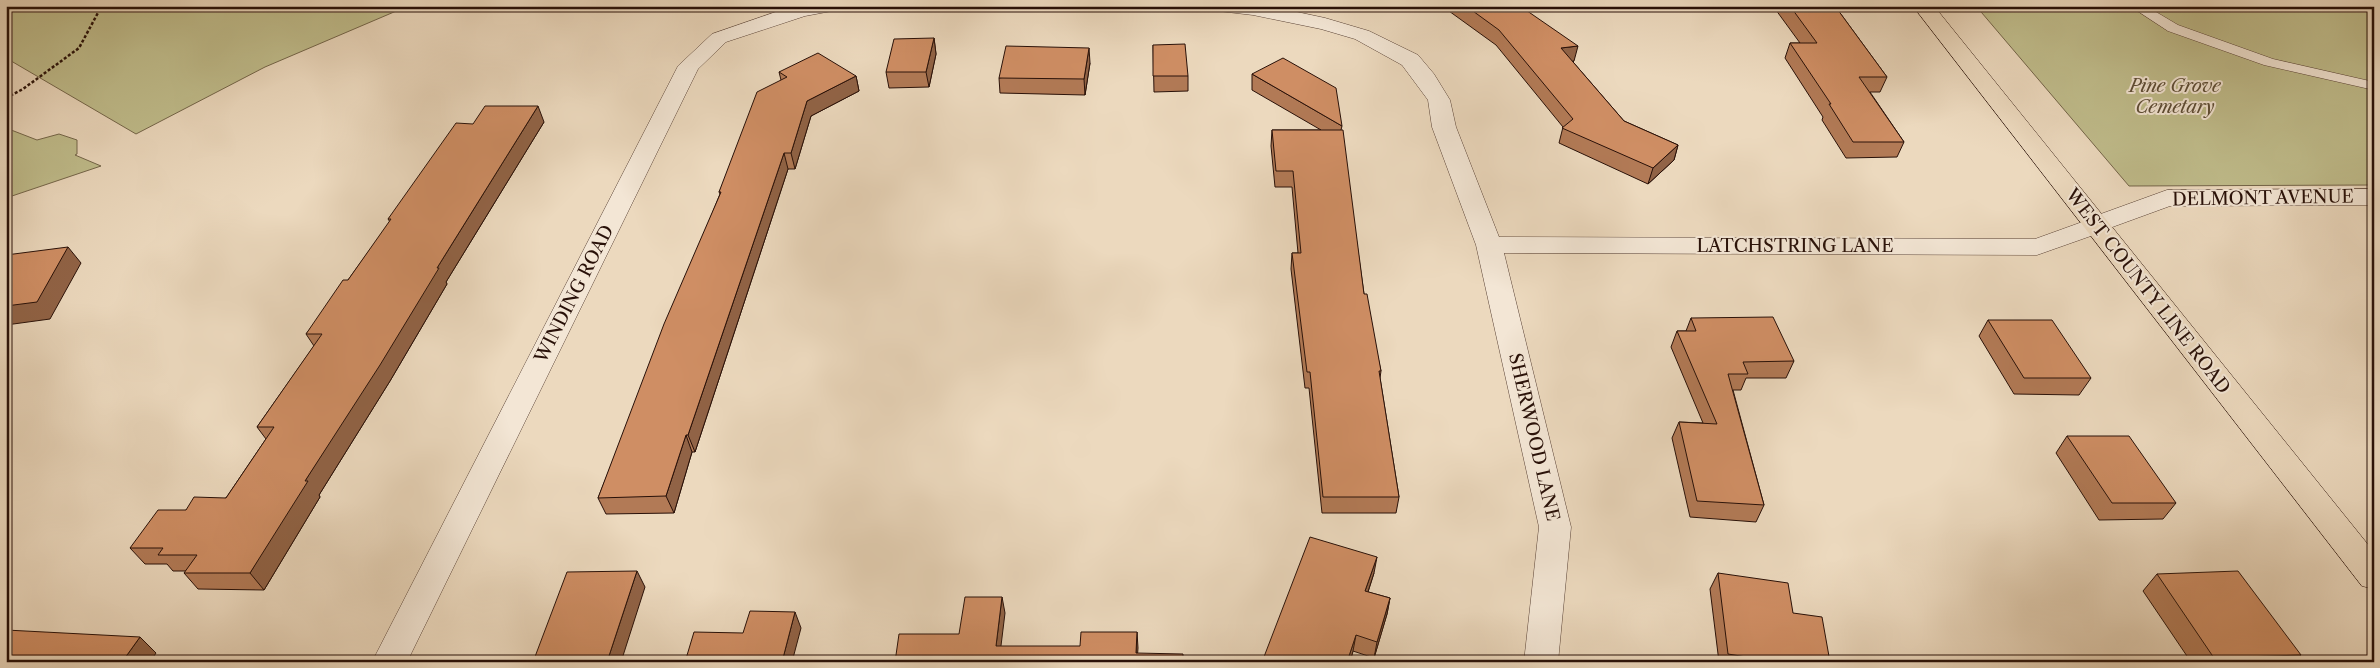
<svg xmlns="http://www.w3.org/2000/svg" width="2380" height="668" font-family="'Libre Caslon Text',serif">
	<rect width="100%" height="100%" fill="#ecd9be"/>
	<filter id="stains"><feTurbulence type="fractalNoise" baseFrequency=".004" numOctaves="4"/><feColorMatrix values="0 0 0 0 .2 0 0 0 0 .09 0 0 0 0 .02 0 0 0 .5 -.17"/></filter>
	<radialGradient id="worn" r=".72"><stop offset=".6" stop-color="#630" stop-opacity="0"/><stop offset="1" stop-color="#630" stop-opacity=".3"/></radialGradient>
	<!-- green -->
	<g fill="#c0bd8c" stroke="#74664a">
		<polygon points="6,6 408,6 265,67 136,134 6,58"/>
		<polygon points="1976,6 2374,6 2374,185 2129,186"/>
		<polygon points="6,128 37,140 59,134 77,140 77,154 75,155 101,166 6,198"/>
	</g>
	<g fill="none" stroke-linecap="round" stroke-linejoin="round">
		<defs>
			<polygon id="service" points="2130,6 2146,6 2178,25 2273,59 2374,82 2374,90 2264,65 2168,31"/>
			<g id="minor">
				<polygon points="793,6 840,6 837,10 805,16 726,42 698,69 407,662 372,662 678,66 712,34"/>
				<polygon points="1207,6 1269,6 1325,18 1369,31 1418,55 1434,74 1450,100 1456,127 1499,237 2035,239 2096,217 2105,219 2109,225 2105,231 2037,255 1504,253 1571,527 1558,662 1524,662 1539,527 1476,245 1432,127 1428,100 1402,65 1355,39 1321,29 1253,15 1210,10"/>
			</g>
			<polygon id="tertiary" points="2374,189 2374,205 2170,206 2096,233 2087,231 2083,225 2087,219 2167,190"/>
			<polygon id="primary" points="1913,6 1934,6 2374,552 2374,589 2362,586"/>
		</defs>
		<!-- service casing -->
		<use href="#service" stroke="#594236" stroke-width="1"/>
		<!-- minor casing -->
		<use href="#minor" stroke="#594236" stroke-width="1"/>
		<!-- tertiary casing -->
		<use href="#tertiary" stroke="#594236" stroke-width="1"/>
		<!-- primary casing -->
		<use href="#primary" stroke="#281008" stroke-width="1"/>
		<!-- path -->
		<polyline stroke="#281008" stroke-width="2.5" stroke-dasharray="3 2" stroke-linecap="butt" points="6,98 23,89 79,48 100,9 97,6"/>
		<!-- service -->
		<use href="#service" fill="#f3e6d5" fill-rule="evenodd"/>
		<!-- minor -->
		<use href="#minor" fill="#f3e6d5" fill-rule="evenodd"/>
		<!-- tertiary -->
		<use href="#tertiary" fill="#f3e6d5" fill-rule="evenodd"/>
		<!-- primary -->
		<use href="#primary" fill="#ecd9be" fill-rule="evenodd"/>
	</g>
	<!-- wall -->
	<g fill="#b27a56" stroke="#281008">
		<polygon points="1442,6 1520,6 1574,61 1573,62 1624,121 1678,145 1674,160 1648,184 1559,143 1563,127 1496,45"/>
		<polygon points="1773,6 1835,6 1887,77 1880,92 1870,92 1904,142 1897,157 1846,158 1822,120 1823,117 1785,58 1790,43 1800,43"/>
		<polygon points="934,38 936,54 929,87 889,88 886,72"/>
		<polygon points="1153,45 1188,76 1188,91 1154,92"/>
		<polygon points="1090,63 1085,95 1000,93 999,78"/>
		<polygon points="779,72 856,76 859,91 811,116 795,169 788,169 695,452 692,452 674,513 606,514 598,498 720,194 719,192 781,80"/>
		<polygon points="1252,74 1342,126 1341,130 1364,294 1381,371 1380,378 1399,497 1396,513 1322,513 1309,388 1305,388 1291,269 1292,253 1298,253 1292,187 1275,187 1271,146 1272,130 1321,130 1252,90"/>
		<polygon points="544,122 446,282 447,284 390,381 319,495 320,497 264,590 198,589 184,573 186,571 173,571 167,564 145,564 130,548 186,510 226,498 266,439 257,427 314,346 306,334 348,280 390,222 388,219 473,124"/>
		<polygon points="1691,318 1794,361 1786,378 1746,378 1741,390 1733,390 1764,505 1756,522 1690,517 1672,438 1679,422 1703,423 1671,347 1677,331 1686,331"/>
		<polygon points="1988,320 2091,378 2079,395 2014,394 1979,336"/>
		<polygon points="2067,436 2176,503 2163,519 2099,520 2056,453"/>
		<polygon points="1374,573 1368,592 1390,598 1387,614 1374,658 1353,651 1350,662 1262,662"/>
		<polygon points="1718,573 1793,613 1830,662 1719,662 1710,589"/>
		<polygon points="2157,574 2301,655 2293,662 2191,662 2143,591"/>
	</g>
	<!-- shaded-wall -->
	<g fill="#916346" stroke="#281008">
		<polygon points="934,38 936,54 929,87 926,72"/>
		<polygon points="1578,46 1574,61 1558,64 1561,48"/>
		<polygon points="1089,48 1090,63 1085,95 1084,79"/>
		<polygon points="856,76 859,91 811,116 795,169 791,153 807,101"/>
		<polygon points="538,106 544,122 446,282 447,284 390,381 319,495 320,497 264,590 250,573 305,481 437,268"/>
		<polygon points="1678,145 1674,160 1648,184 1653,168"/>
		<polygon points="784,153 788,169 695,452 688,435"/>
		<polygon points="68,247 81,263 50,319 6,325 6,306"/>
		<polygon points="686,435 692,452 674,513 666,496"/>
		<polygon points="1377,557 1374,573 1363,607 1365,591"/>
		<polygon points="637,571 645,587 621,662 607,662"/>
		<polygon points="1002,597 1005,613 999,662 996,646"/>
		<polygon points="1390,598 1387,614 1374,658 1377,642"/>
		<polygon points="795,612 801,628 792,662 782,662"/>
		<polygon points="1137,632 1138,648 1137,662 1136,653"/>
		<polygon points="1356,635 1353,651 1350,662 1347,662"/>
		<polygon points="140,637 156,653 150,662 122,662"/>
	</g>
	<!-- building -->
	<g fill="#cf8e64" stroke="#281008">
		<polygon points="1466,6 1520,6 1578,46 1561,48 1624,121 1678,145 1653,168 1562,128 1573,119 1499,30"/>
		<polygon points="1790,6 1835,6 1887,77 1859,77 1904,142 1853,142 1829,104 1831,104 1790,43 1817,43"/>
		<polygon points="934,38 926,72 886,72 894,39"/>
		<polygon points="1185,44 1188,76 1153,76 1153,45"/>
		<polygon points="1006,46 1089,48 1084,79 999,78"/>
		<polygon points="818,53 856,76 807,101 791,153 784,153 688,435 686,435 666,496 598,498 664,324 721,192 719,192 757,92 787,77 779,72"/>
		<polygon points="1283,58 1336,88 1342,126 1252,74"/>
		<polygon points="485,106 538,106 437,268 439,268 380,365 305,481 308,481 250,573 184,573 197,555 158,555 163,548 130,548 158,510 186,510 194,497 226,498 274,427 257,427 322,334 306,334 343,280 348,280 391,219 388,219 456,123 473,124"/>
		<polygon points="1272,130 1343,130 1364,294 1367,294 1381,371 1379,371 1399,497 1323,497 1310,372 1307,372 1292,253 1301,253 1293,171 1276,171"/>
		<polygon points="68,247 37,302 6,306 6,255"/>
		<polygon points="1773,317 1794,361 1743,362 1748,374 1728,374 1764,505 1697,501 1679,422 1717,424 1677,331 1696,331 1691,318"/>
		<polygon points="1988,320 2052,320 2091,378 2024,378"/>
		<polygon points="2067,436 2129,436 2176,503 2112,503"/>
		<polygon points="1310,537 1377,557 1365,591 1390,598 1377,642 1356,635 1347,662 1262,662"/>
		<polygon points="637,571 607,662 533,662 567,572"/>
		<polygon points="2238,571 2301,655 2214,658 2157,574"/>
		<polygon points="1718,573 1788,583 1793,613 1822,617 1830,662 1777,662 1728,654"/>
		<polygon points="965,597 1002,597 996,646 1080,646 1081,632 1137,632 1136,653 1183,654 1183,662 895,662 899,634 959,634"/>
		<polygon points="750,611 795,612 782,662 685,662 694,632 743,633"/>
		<polygon points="6,630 140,637 122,662 6,662"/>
	</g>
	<g text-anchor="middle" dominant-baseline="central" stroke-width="4" stroke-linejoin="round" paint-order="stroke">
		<!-- park labels -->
		<g font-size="18" font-style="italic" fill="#5d4d36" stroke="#f3e6d5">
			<text x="2175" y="86">Pine Grove<tspan x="2175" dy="21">Cemetary</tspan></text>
		</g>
		<!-- street labels -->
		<g font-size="18" fill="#281008" stroke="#f3e6d5">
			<text transform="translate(2263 198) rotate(-1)">DELMONT AVENUE</text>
			<text x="1795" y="246">LATCHSTRING LANE</text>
			<text transform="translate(2148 291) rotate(52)">WEST COUNTY LINE ROAD</text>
			<text transform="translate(574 294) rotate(-63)">WINDING ROAD</text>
			<text transform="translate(1534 437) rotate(77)">SHERWOOD LANE</text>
		</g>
	</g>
	<!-- margin -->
	<rect width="2380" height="668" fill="none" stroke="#ecd9be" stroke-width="25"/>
	<rect x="8" y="8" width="2365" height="653" fill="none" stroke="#281008" stroke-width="2.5"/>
	<rect x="12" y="12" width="2355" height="643" fill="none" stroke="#281008"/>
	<rect width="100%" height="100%" filter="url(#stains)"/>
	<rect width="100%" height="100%" fill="url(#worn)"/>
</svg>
